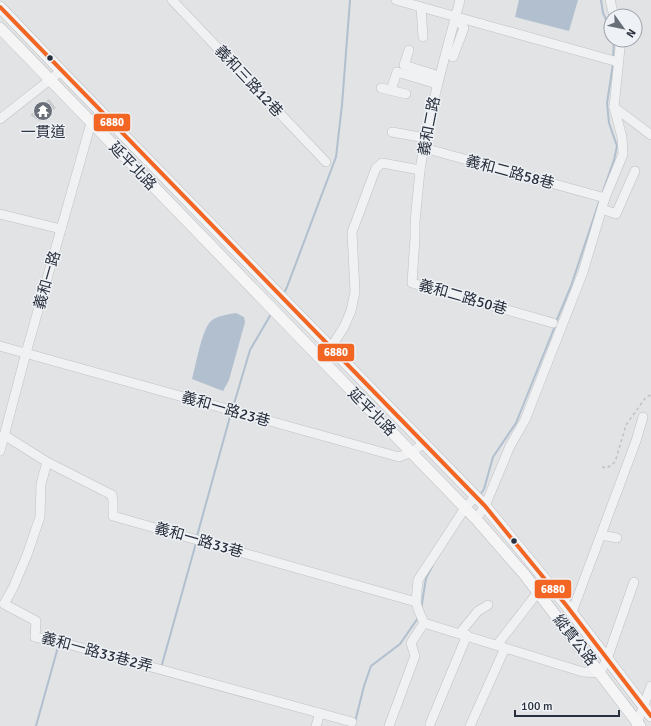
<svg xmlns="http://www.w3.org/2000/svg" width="651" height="726" font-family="Signika,'Noto Sans TC',sans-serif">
	<rect width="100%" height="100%" fill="#e1e3e5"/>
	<!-- water -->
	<g fill="#b1bfcf">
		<polygon points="519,0 578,0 569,31 515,17"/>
		<path d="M236,313l8,4 1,5 -16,58 -6,11 -31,-12c4,-14 9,-46 18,-57 5,-6 19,-8 26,-9z"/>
	</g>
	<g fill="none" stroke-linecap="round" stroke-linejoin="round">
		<!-- stream -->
		<g stroke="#b1bfcf" stroke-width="2">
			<polyline points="601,0 603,13 611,30"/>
			<polyline points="613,58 614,40"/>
			<polyline points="602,194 614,160 617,146 609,123 607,103 613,64"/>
			<polyline points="284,293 287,287 336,157 342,105 350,0"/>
			<polyline points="556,322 571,286 599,202"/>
			<polyline points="233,407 250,350 271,314"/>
			<polyline points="480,495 484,489 493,457 516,423 555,326"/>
			<polyline points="197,536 231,413"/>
			<polyline points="421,610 426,578 433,565"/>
			<polyline points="161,668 196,543"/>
			<polyline points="36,726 58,647 60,645"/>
			<polyline points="354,726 364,686 371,666 400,644 418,618"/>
		</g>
	</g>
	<!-- building -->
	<polygon fill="#c9cbcd" points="49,99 56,108 39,121 30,115"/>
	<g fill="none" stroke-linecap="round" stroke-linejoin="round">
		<defs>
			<g id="minor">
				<polyline points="172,0 326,162"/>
				<polyline points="396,0 618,62"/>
				<polyline points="610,0 614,16"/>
				<polyline points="421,7 423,37"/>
				<polyline points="409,50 404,65 439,76"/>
				<polyline points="453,57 464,28 455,17"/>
				<polyline points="381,88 406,94"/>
				<polyline points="391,90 397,72 437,84"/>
				<polyline points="614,107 651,135"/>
				<polyline points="0,119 61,71"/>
				<polyline points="392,132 425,138"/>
				<polyline points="424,148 605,198"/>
				<polyline points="420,170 415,222 415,237 412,283 553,323"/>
				<polyline points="602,209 616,214 635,171"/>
				<polyline points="0,214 61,229"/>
				<polyline points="0,346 399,457 412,452 423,444"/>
				<path d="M321,360l9,-11 14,-22 7,-16 4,-19 -3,-60 24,-64 6,-5 38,7c9,-58 25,-114 40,-170"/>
				<polyline points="4,435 47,462 112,495 113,501 113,516 416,602 418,609 424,623 583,672 600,673 607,659 634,582"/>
				<polyline points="0,451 26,353 91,123 101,112"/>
				<polyline points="47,462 41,484 40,517 27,555 13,588 4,604 36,621 35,637 60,642 352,722"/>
				<polyline points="476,519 485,506 510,446 525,420 583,272 605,198 623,154 622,137 614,107 620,48 619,40"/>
				<polyline points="601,535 617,538"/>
				<polyline points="416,602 418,580 465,508 475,497"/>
				<polyline points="572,612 636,441 643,417"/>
				<polyline points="460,633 478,611 488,605"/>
				<polyline points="497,645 538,592"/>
				<polyline points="430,724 467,635"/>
				<polyline points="316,726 320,713"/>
				<polyline points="389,726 415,656 411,643 424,623"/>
				<polyline points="470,726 505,648"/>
				<polyline points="636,726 651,686"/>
			</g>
			<g id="major">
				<polyline points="0,7 68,78 485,506 566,605 651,716"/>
				<polyline points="0,28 476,519 524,574 640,726"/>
			</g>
		</defs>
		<!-- minor casing -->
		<use href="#minor" stroke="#bfc1c3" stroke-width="10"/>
		<!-- major casing -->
		<use href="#major" stroke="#bdc0c3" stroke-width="12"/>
		<!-- path -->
		<polyline stroke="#bfc1c6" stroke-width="1.5" stroke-dasharray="3 3" stroke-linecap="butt" points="602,467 607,468 615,462 626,425 646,397 651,395"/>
		<!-- minor -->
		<use href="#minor" stroke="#f0f1f2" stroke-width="9"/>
		<!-- major -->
		<use href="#major" stroke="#f5f5f6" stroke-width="11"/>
		<defs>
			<polyline id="bus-1" points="0,7 485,506 566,605 651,716"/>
		</defs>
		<!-- bus-1 casing -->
		<use href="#bus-1" stroke="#eef1f5" stroke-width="7"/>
		<!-- bus-1 -->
		<use href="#bus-1" stroke="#f26522" stroke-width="4"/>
	</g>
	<!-- icons -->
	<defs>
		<symbol id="temple-disc" viewBox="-11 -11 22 22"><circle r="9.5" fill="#696f78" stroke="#eef1f5"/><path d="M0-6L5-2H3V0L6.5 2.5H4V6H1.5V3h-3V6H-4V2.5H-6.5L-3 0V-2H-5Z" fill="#fff"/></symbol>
	</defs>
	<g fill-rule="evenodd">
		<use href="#temple-disc" x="32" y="100" width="22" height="22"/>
	</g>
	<!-- markers -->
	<g fill="#29303d" stroke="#eef1f5" stroke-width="1.5">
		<circle cx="50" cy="58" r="3.5"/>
		<circle cx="514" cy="541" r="3.5"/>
	</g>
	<g text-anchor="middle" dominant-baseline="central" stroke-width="3" stroke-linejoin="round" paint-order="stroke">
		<!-- street labels -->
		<g font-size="15" fill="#29303d" stroke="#eef1f5">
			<text transform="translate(249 81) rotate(47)">義和三路12巷</text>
			<text transform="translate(429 126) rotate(-79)">義和二路</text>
			<text transform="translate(133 166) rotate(46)">延平北路</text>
			<text transform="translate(510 172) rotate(15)">義和二路58巷</text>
			<text transform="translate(47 280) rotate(-74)">義和一路</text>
			<text transform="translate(463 297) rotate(16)">義和二路50巷</text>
			<text transform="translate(226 409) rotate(16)">義和一路23巷</text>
			<text transform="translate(372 412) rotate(45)">延平北路</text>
			<text transform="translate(199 540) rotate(16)">義和一路33巷</text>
			<text transform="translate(575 640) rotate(52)">縱貫公路</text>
			<text transform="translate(97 652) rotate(15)">義和一路33巷2弄</text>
		</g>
		<!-- poi labels -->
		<g font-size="15" fill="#29303d" stroke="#eef1f5">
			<text x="43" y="132">一貫道</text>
		</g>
	</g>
	<g stroke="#eef1f5" stroke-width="1.5">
		<rect x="93" y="113" width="38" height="19" rx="4" fill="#f26522"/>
		<rect x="317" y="343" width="38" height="19" rx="4" fill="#f26522"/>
		<rect x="534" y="579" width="38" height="20" rx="4" fill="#f26522"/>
	</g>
	<g font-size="11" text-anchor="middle" font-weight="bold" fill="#fff">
		<text x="112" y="126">6880</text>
		<text x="336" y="356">6880</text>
		<text x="553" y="593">6880</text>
	</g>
	<!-- north arrow -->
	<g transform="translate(623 28) rotate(123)"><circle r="19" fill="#eef1f5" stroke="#9fa4ab"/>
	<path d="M0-3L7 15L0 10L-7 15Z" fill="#696f78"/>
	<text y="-6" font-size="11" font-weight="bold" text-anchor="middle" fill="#29303d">N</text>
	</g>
	<!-- scale -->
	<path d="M515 710v6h104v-6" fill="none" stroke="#29303d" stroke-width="2"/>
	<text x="521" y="710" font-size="12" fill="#29303d" stroke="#eef1f5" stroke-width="3" paint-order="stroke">100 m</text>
</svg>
